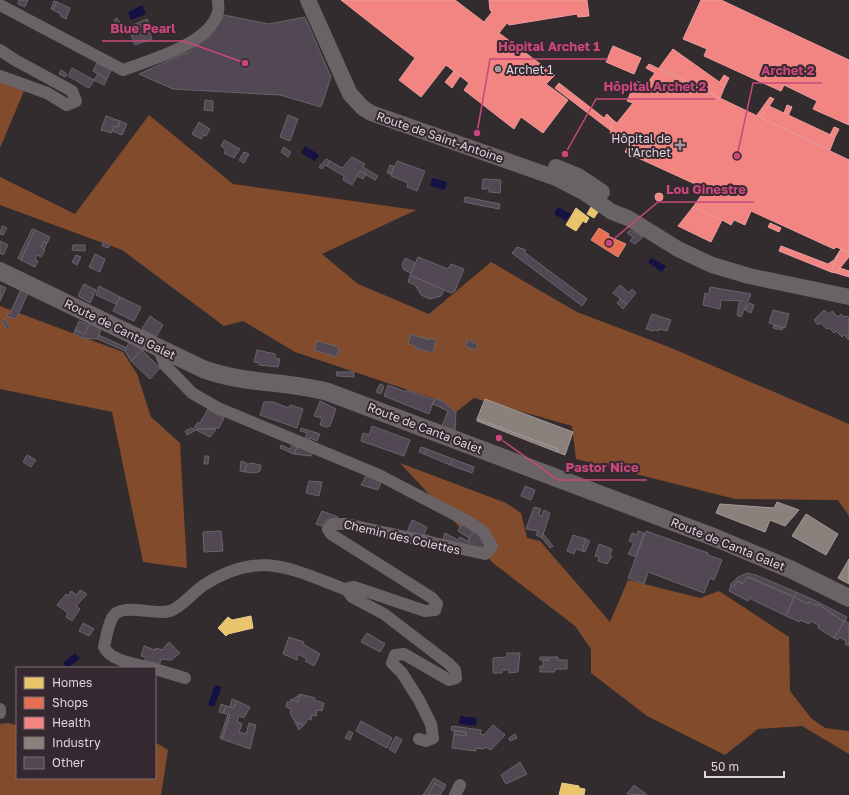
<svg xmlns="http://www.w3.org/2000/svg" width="849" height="795" font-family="'Golos Text',sans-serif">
	<rect width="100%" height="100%" fill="#322c2f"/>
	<!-- forest -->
	<g fill="#824b2b">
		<polygon points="0,82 24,91 0,148"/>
		<polygon points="149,115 233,184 416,210 322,254 358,284 429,314 491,262 577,312 669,347 849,424 849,516 838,500 735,499 576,459 572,426 474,398 456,412 444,402 295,352 243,321 224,326 122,250 0,205 0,177 75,214"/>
		<polygon points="0,306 123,352 137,374 151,417 180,443 187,568 143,562 112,412 0,389"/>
		<polygon points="400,463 506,503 521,513 527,538 540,541 610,622 628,580 700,598 719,591 789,637 790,691 811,718 825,728 849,731 849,754 802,726 758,729 725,755 647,716 591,673 591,649 575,626 493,563"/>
		<polygon points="8,723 17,725 17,778 155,778 155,742 168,750 161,795 0,795 0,724"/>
	</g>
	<!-- water -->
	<g fill="#141143">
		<polygon points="142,5 146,14 131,20 128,12"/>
		<polygon points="305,146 319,155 315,161 301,153"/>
		<polygon points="432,178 447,182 445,190 430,186"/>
		<polygon points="558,207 571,214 566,221 554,214"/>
		<polygon points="652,258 666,266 662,272 649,263 649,260"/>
		<polygon points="75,653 80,659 67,668 63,663"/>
		<polygon points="215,685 222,687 214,707 208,705"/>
		<polygon points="460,716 477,718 476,726 459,724"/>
	</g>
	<!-- homes -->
	<g fill="#e9c46a" stroke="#e6c98c">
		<polygon points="591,207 598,212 594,218 587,214"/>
		<polygon points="576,208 589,218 586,223 583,221 576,231 566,225"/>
		<polygon points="251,616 253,628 228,634 226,636 218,628 228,617 232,620"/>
		<polygon points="562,783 579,786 579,788 585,789 584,795 559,795"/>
	</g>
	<!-- shops -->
	<polygon fill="#e76f51" stroke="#e58e7a" points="599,228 609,234 608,236 626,244 618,257 591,240"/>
	<!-- health -->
	<g fill="#f28482" stroke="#ec9d9c">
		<polygon points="341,0 455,0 484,22 492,12 490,10 489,0 587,0 589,16 578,17 577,14 509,25 507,23 499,33 555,75 546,84 568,100 543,133 521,117 514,129 464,90 469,83 446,65 421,97 399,80 415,58"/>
		<polygon points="701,0 721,0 849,60 849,125 813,109 817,101 784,85 781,91 763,83 704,56 707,49 683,39"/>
		<polygon points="613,46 641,58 634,74 606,62"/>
		<polygon points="673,49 725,86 720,98 659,68"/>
		<polygon points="649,64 849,160 849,252 836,247 834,249 751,211 745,225 734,220 731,225 722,220 693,207 706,189 625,152 630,142 610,133 611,131 610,130 613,120 617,123 633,103 627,101 636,81 646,85 655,73 646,68"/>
		<polygon points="454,71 460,76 452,88 445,82"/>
		<polygon points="724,75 729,78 725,86 719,83"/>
		<polygon points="559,83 604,118 607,114 613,120 610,130 555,88"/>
		<polygon points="770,97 774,99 761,118 757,115"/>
		<polygon points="787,105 792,107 788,116 784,113"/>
		<polygon points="769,106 835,137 830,150 761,118"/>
		<polygon points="834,127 839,129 835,137 830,135"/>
		<circle cx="659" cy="197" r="4"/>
		<polygon points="693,207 722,220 711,242 678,226"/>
		<polygon points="770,223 781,228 779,232 768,227"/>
		<polygon points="781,246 828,264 834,260 841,249 831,272 779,251"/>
		<polygon points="841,249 849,252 849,257 836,273 831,272"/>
		<polygon points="840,268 849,271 849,277 836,273"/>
	</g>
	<!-- industry -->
	<g fill="#8a817c" stroke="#a49a98">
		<polygon points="485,399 573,432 565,455 557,452 558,449 477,419"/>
		<polygon points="477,419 558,449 557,452 477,421"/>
		<polygon points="777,502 799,510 785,526 770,520 765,532 716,513 720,504 774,508"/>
		<polygon points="806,514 838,534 826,555 792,536"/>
		<polygon points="849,559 849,584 838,578"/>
	</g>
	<!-- building -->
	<g fill="#514854" stroke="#686468">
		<polygon points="19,0 28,0 25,7 18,4"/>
		<polygon points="54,1 57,2 53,10 51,9"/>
		<polygon points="57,2 70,8 66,19 60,16 61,14 53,10"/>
		<polygon points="224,15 269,24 305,17 331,77 321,107 280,95 173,89 139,74 190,51 210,36"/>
		<polygon points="117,18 124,29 121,31 114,20"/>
		<polygon points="147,19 149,22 146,23 152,39 135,45 128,27"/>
		<polygon points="97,63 111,70 107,79 93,71"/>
		<polygon points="72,68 94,80 89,88 68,76"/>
		<polygon points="61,70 67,74 65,77 59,74"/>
		<polygon points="98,74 107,79 104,85 94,80"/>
		<polygon points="205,100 213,101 213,111 204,110"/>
		<polygon points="288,115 298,119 290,141 280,137"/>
		<polygon points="106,116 120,121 118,127 114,126 111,133 101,130"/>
		<polygon points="120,121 127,124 122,135 112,131 114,126 118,127"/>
		<polygon points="199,122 210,129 206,136 204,135 201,139 192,134"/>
		<polygon points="224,140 240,149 234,158 224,153 226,149 221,146"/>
		<polygon points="284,147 291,152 288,157 281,152"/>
		<polygon points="244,152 249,154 244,163 239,160"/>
		<polygon points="352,157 365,164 363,167 378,176 375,180 360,171 352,185 343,180 344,176 327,166 330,161 342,168"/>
		<polygon points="326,159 330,161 327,166 325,165 322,169 319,167"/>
		<polygon points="397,161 425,171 417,191 407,187 408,184 406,182 391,176"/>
		<polygon points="390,165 394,166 391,174 387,173"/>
		<polygon points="360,171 366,174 363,179 357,176"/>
		<polygon points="483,179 501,180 500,193 489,192 489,187 487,189 482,189"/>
		<polygon points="465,197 500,204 499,209 464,202"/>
		<polygon points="2,226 7,228 3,235 0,234"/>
		<polygon points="32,229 35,230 21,260 18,258"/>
		<polygon points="35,230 50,237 47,243 44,242 41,247 45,250 41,257 37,255 35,259 38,261 35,267 21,260"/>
		<polygon points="630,230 643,237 635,244 630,241 633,237 627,233"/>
		<polygon points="0,241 8,245 3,255 0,253"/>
		<polygon points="44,242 47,243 44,249 41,247"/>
		<polygon points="104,242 110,245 108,248 102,246"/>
		<polygon points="73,245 85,245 85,251 72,250"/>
		<polygon points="517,247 526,250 524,252 587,299 582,306 512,253"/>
		<polygon points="95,254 105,259 100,272 89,267"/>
		<polygon points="76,255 81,257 77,265 72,262"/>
		<polygon points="418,257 448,269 451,264 464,269 455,291 451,293 410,275"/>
		<polygon points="405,258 415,263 411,273 404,270 402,265"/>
		<polygon points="410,275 444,290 441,296 430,299 421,295 415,285 408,282"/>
		<polygon points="84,284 96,290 90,303 78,296"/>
		<polygon points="0,285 6,288 0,301"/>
		<polygon points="620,285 629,293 632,289 636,293 627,304 613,293"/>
		<polygon points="99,286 120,297 116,304 96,295"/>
		<polygon points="710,287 751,294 741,317 737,315 739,303 742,301 721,300 720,309 703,305 705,293 709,294"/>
		<polygon points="21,289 28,293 16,319 7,316 8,313 10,314"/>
		<polygon points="120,297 141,307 134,321 113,311"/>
		<polygon points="620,299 627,304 623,309 617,303"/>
		<polygon points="749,303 754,305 751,313 745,310"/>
		<polygon points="773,310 789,314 785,328 769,323"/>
		<polygon points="824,310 829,314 832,311 838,317 841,314 844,317 847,316 849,318 849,340 844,335 842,337 836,331 834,333 829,328 827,329 820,323 818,325 814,320"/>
		<polygon points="652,314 671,320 667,331 659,329 659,331 654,330 653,331 646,329"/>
		<polygon points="150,316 163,325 156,337 142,329"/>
		<polygon points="4,319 10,327 7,329 2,321"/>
		<polygon points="79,321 89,325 85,334 75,330"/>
		<polygon points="90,323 101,328 98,339 83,338 74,334 75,330 85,334"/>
		<polygon points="774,325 783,328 782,330 773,328"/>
		<polygon points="411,334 429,340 430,338 436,340 433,353 415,348 415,346 408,344"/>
		<polygon points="99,335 127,348 125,351 98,339"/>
		<polygon points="468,339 478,345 475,350 465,346"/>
		<polygon points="317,341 339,347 337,357 314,350"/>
		<polygon points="129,342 142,350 131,361 125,351"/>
		<polygon points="142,350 160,368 150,379 131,361"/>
		<polygon points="257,350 275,354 275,358 280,359 278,367 259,365 259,363 254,362"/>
		<polygon points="336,372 354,372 354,377 337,376"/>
		<polygon points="380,384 384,386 381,394 376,392"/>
		<polygon points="388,385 406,392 407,390 434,400 429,414 384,396"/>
		<polygon points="435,398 444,402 456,412 455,431 442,426 448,411 433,404"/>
		<polygon points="320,401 336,409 330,426 326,427 320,425 322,418 314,416"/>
		<polygon points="264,402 273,402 289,408 290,405 303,409 297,428 260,415"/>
		<polygon points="208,409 224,418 219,428 198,429 187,435 185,431 191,428 193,429 198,422 200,423"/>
		<polygon points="372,426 410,440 404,456 361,441 363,433 369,435"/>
		<polygon points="301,428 320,434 317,441 310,438 309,441 305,439 307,433 300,431"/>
		<polygon points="216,429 210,437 196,430 198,429"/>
		<polygon points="293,443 298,445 294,454 280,448 281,445 290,449"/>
		<polygon points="298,445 314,451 311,456 294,454"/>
		<polygon points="421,447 427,449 424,454 419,452"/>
		<polygon points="427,449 453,459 450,465 424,454"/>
		<polygon points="27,455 36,460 31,467 23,462"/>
		<polygon points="205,456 209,456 208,464 204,464"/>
		<polygon points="453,459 474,467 472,473 450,465"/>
		<polygon points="241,461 247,463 245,472 240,471"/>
		<polygon points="250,463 261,465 260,471 256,473 245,472 246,466"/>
		<polygon points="366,476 381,482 378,490 361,485"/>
		<polygon points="309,481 322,482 319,496 306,493"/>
		<polygon points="525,486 535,490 531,500 521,496"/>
		<polygon points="534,507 541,509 539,515 542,516 544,510 550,513 542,538 536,535 538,531 526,529"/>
		<polygon points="322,511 338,517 337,520 326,520 322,526 316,524"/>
		<polygon points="412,520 427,527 424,534 435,538 406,535"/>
		<polygon points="463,522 475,530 469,538 458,531"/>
		<polygon points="475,529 487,549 467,548 469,538"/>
		<polygon points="221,531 223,551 204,552 203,532"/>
		<polygon points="638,531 644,533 636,557 628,554 634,543 629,541 632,533 637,535"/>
		<polygon points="646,531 708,553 708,555 722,560 714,580 710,578 704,593 648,572 644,584 628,578"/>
		<polygon points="445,533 458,540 460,537 469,542 467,548 443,539"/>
		<polygon points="543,534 553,546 550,548 542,538"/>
		<polygon points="573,535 586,539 582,551 576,549 574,554 567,551"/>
		<polygon points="586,539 590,541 585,552 582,551"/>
		<polygon points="599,544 612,549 610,555 612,556 607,564 598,561 599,557 595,556"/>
		<polygon points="747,573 756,575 796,592 794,597 749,577 743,584 737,581 734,587 730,585 738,577"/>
		<polygon points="747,577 794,597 786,616 749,598 748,601 729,591 731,585 734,587 737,581 743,584"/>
		<polygon points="80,590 87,594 76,606 80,609 72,621 66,617 68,613 57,605 66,594 68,596 71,591 77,595"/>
		<polygon points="796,592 814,600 847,617 844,622 818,604 817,606 809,602 808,604 799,600 794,597"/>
		<polygon points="794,597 808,604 809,602 817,606 818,604 844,622 834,638 818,628 819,625 810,621 809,624 800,620 800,622 786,616"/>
		<polygon points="845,621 849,623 849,646 845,644 846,641 839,637 838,640 834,638"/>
		<polygon points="83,623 94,629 89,636 79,631"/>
		<polygon points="367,633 385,644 380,652 361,642"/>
		<polygon points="289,637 304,642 303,644 320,654 314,666 305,661 307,659 298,654 297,660 283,654"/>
		<polygon points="169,642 180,653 171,660 161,659 159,666 144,662 146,657 141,656 144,646 155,650 156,648 162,650"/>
		<polygon points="507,653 520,653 518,672 509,673 509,670 502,670 502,673 493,673 493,658 507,657"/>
		<polygon points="540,657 548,657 549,660 540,660"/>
		<polygon points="548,657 558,657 558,660 567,660 567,669 556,669 554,672 540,672 540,666 543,666 543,660 549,660"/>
		<polygon points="300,694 315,698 314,700 324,703 322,711 317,710 316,716 312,715 311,720 308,719 304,725 295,722 290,713 291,709 286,707 287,702 290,702 291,699 298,702"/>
		<polygon points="300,694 298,702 292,700"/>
		<polygon points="232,699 237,701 234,708 230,707"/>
		<polygon points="237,701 250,707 244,718 239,716 237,721 242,724 239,732 246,734 249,723 256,725 250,749 222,739 230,715 223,713 226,706 234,708"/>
		<polygon points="221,704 226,706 223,713 219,712"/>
		<polygon points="228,714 230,715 222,739 220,738"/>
		<polygon points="361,721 392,738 387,748 356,731"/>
		<polygon points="295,722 304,725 299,730"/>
		<polygon points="493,725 505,735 491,750 485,747 484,749 476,748 476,751 452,748 454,734 466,736 466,732 451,730 452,726 481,730 480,734 484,735"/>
		<polygon points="349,731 353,733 350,740 345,738"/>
		<polygon points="454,731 466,732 466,736 454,734"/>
		<polygon points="515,734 517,738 510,741 509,738"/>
		<polygon points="396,736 402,740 395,753 389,749"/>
		<polygon points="520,762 527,774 506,784 501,775"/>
		<polygon points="434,778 446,785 444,789 435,783 428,795 423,795"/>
		<polygon points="435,783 444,789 440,795 428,795"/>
		<polygon points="634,785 647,795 627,794"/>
	</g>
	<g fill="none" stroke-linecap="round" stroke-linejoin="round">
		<!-- minor -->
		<g stroke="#696366" stroke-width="12">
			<path d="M0,5l123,65c27,-10 87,-26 95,-58 1,-3 0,-8 0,-12"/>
			<polyline points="0,50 15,60 72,91 76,101 67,105 47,93 0,76"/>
			<polyline points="163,350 161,355 165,365 192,393 218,408 379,475 467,521 483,531 492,546 485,554 346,524 332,524 328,529 331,534 432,598 437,604 435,610 425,611 354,587 349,588 347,590 352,597 384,614 448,663 455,670 456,678 449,680 404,654 395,655 392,663 402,673 419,700 431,724 433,738 426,741 419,739"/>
			<path d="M152,668c-14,-4 -41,-6 -48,-21 2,-9 4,-21 8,-29 9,-17 42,-2 58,-7 12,-4 23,-19 34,-26 56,-36 87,-16 143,5"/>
			<polyline points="155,669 185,678"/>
			<polyline points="0,709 0,713"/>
			<polyline points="455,795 460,785"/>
		</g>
		<!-- tertiary -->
		<g stroke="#696366" stroke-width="16">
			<polyline points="308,0 350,94 363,108 371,113 556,178 585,193 612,212 628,218 678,249 712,265 749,276 849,297"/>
			<polyline points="556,167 578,176 602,192"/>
		</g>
		<!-- secondary -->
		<path stroke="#696366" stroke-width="18" d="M0,271l203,98c40,15 84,12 125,23l388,146 76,32 57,28"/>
	</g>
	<!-- markers -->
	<g fill="#a29a9e" stroke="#362830" stroke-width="1.5">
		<circle cx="498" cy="69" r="4"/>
		<path d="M678 139h4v4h4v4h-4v4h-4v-4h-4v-4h4z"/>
	</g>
	<g text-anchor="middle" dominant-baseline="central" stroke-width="4" stroke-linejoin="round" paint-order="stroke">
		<!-- poi labels -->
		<g font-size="12" fill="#dfd6da" stroke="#362830" text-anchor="start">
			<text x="506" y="69">Archet 1</text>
			<text x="671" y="138" text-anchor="end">Hôpital de<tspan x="671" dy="14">l'Archet</tspan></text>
		</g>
		<!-- street labels -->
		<g font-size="12" fill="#dfd6da" stroke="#362830">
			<text transform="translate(440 137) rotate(19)">Route de Saint-Antoine</text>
			<text transform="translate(120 329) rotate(26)">Route de Canta Galet</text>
			<text transform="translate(425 428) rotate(21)">Route de Canta Galet</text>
			<text transform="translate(402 537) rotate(13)">Chemin des Colettes</text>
			<text transform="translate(728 544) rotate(22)">Route de Canta Galet</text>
		</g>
	</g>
	<!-- callouts -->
	<path fill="none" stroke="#c9487b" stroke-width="1.5" d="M245 63L184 41H102M477 133L490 59H608M737 156L753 83H822M565 154L596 99H715M609 243L658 202H754M499 438L558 480H647"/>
	<g fill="#c9487b" stroke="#362830" stroke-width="1.5">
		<circle cx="245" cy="63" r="4"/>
		<circle cx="477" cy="133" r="4"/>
		<circle cx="737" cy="156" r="4"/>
		<circle cx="565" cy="154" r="4"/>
		<circle cx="609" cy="243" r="4"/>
		<circle cx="499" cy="438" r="4"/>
	</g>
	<g font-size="13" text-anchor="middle" font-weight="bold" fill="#c9487b" stroke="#362830" stroke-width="4" stroke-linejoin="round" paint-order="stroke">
		<text x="143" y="33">Blue Pearl</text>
		<text x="549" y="51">Hôpital Archet 1</text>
		<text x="788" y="75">Archet 2</text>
		<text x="655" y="91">Hôpital Archet 2</text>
		<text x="706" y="194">Lou Ginestre</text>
		<text x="602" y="472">Pastor Nice</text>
	</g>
	<!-- legend -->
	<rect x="16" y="667" width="140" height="112" fill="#362830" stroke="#7a6e74"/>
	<rect x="24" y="677" width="20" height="12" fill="#e9c46a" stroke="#7a6e74"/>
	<text x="52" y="687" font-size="12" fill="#dfd6da">Homes</text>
	<rect x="24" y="697" width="20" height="12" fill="#e76f51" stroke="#7a6e74"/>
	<text x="52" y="707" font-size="12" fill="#dfd6da">Shops</text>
	<rect x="24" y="717" width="20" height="12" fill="#f28482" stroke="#7a6e74"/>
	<text x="52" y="727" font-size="12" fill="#dfd6da">Health</text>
	<rect x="24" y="737" width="20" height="12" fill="#8a817c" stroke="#7a6e74"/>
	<text x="52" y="747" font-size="12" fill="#dfd6da">Industry</text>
	<rect x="24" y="757" width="20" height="12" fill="#514854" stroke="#7a6e74"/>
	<text x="52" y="767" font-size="12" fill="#dfd6da">Other</text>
	<!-- scale -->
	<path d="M705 771v6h79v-6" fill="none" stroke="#dfd6da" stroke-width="2"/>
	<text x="711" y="771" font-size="12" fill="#dfd6da" stroke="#362830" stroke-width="3" paint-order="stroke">50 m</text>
</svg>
